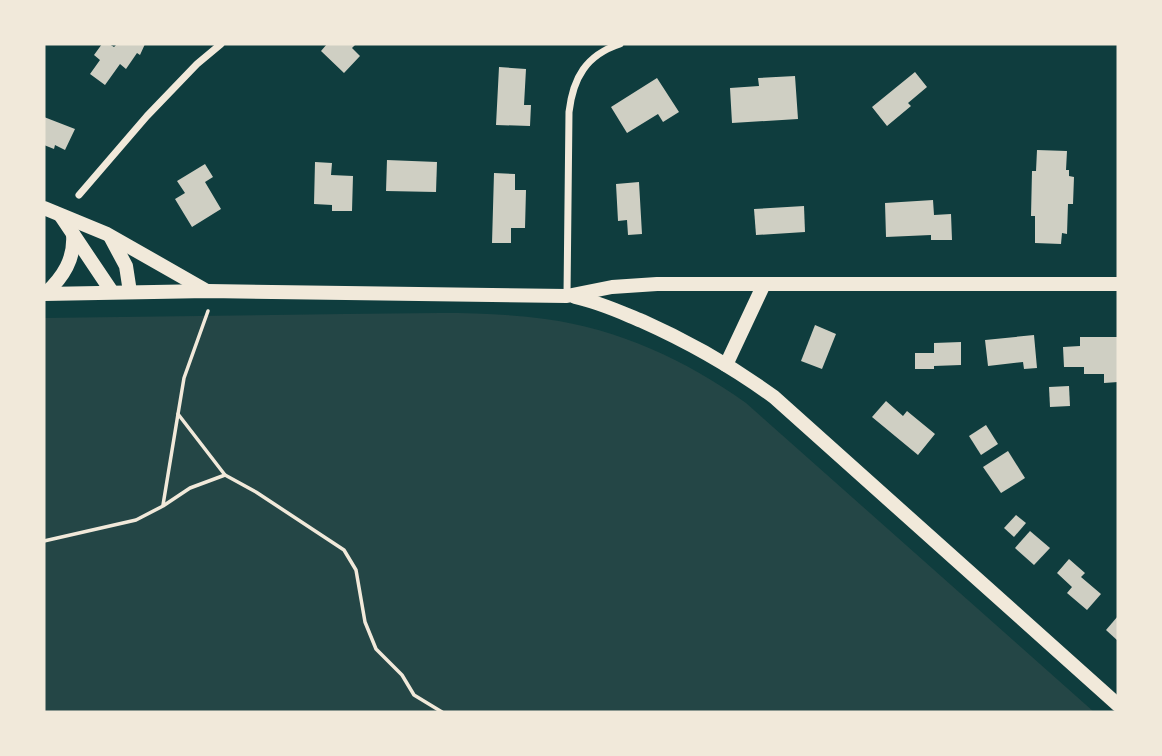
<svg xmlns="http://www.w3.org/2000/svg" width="1162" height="756" font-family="'Space Grotesk',sans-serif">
	<rect width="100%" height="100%" fill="#0f3d3e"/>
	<!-- green -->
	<path fill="#244646" d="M346,314c66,0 134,-4 199,5 74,10 141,41 201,84l348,309h-1050v-394z"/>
	<!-- building -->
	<g fill="#cfcfc3">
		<polygon points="102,44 109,44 114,47 117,44 145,44 140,55 137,53 126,69 120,64 105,85 90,74 100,60 94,55"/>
		<polygon points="327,44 356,44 352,48 360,56 344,73 321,51"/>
		<polygon points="499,67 526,69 524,105 531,105 530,126 496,125"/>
		<polygon points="915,72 927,87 908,103 911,106 887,126 872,107"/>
		<polygon points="795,76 798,119 732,123 730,88 759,86 758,78"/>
		<polygon points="657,78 679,112 663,122 658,114 627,133 611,107"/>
		<polygon points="44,117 75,129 65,150 55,145 54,149 44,145"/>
		<polygon points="1037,150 1067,151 1066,170 1069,170 1069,176 1074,177 1073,204 1068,204 1067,234 1062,233 1061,244 1035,243 1035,216 1031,216 1032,171 1036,171"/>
		<polygon points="387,160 437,162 436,192 386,191"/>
		<polygon points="315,162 332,163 331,175 353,176 352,211 332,211 332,205 314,204"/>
		<polygon points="205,164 213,177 205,182 221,209 192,227 175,199 185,193 177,181"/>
		<polygon points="494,173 515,174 515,190 526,190 525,228 511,228 511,243 492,243"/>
		<polygon points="639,182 642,234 628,235 627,220 618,221 616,184"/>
		<polygon points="933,200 934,215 951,214 952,240 931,240 931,235 886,237 885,203"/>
		<polygon points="804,206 805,232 756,235 754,209"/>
		<polygon points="815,325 836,334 822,369 801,361"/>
		<polygon points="1034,335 1037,368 1024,369 1023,362 988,366 985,340"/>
		<polygon points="1080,337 1118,337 1118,382 1104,383 1104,374 1084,374 1084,367 1064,367 1063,347 1080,346"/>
		<polygon points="961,342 961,365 934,366 934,369 915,369 915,353 934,353 934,343"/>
		<polygon points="1069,386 1070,406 1050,407 1049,387"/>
		<polygon points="886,401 903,416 907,411 935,434 918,455 872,417"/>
		<polygon points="986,425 998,444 981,455 969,436"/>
		<polygon points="1008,451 1025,478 1001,493 983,467"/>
		<polygon points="1016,515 1026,523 1014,537 1004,528"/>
		<polygon points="1030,531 1050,548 1034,565 1015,548"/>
		<polygon points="1069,559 1085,573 1081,577 1101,594 1087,610 1067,593 1072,587 1057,573"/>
		<polygon points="1118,616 1118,641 1106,630"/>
	</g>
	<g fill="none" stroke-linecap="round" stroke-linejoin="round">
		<!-- path -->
		<g stroke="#f1e9da" stroke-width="3.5">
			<polyline points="208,311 184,378 178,414 225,475"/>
			<polyline points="163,505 178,414"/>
			<polyline points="44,541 136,520 163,506 190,488 225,475 256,492 344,550 356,570 365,622 376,649 402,675 414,695 442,712"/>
		</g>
		<!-- minor -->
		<g stroke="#f1e9da" stroke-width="7">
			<polyline points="79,195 147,116 197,64 221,44"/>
			<path d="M567,295l2,-183c4,-34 17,-57 51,-68"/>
		</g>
		<!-- secondary -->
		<g stroke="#f1e9da" stroke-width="14">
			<polyline points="44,208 107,234 207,291"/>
			<polyline points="61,216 112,292"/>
			<polyline points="111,238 126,266 130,292"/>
			<path d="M46,293c17,-16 29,-34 27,-59"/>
			<polyline points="44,294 208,291 567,296 612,287 657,284 1118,284"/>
			<path d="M575,297c24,5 45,15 67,24 47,21 91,46 132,76l344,308"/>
			<polyline points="726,365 764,284"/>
		</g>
	</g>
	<!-- border -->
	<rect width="1162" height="756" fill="none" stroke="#f1e9da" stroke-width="91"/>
</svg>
